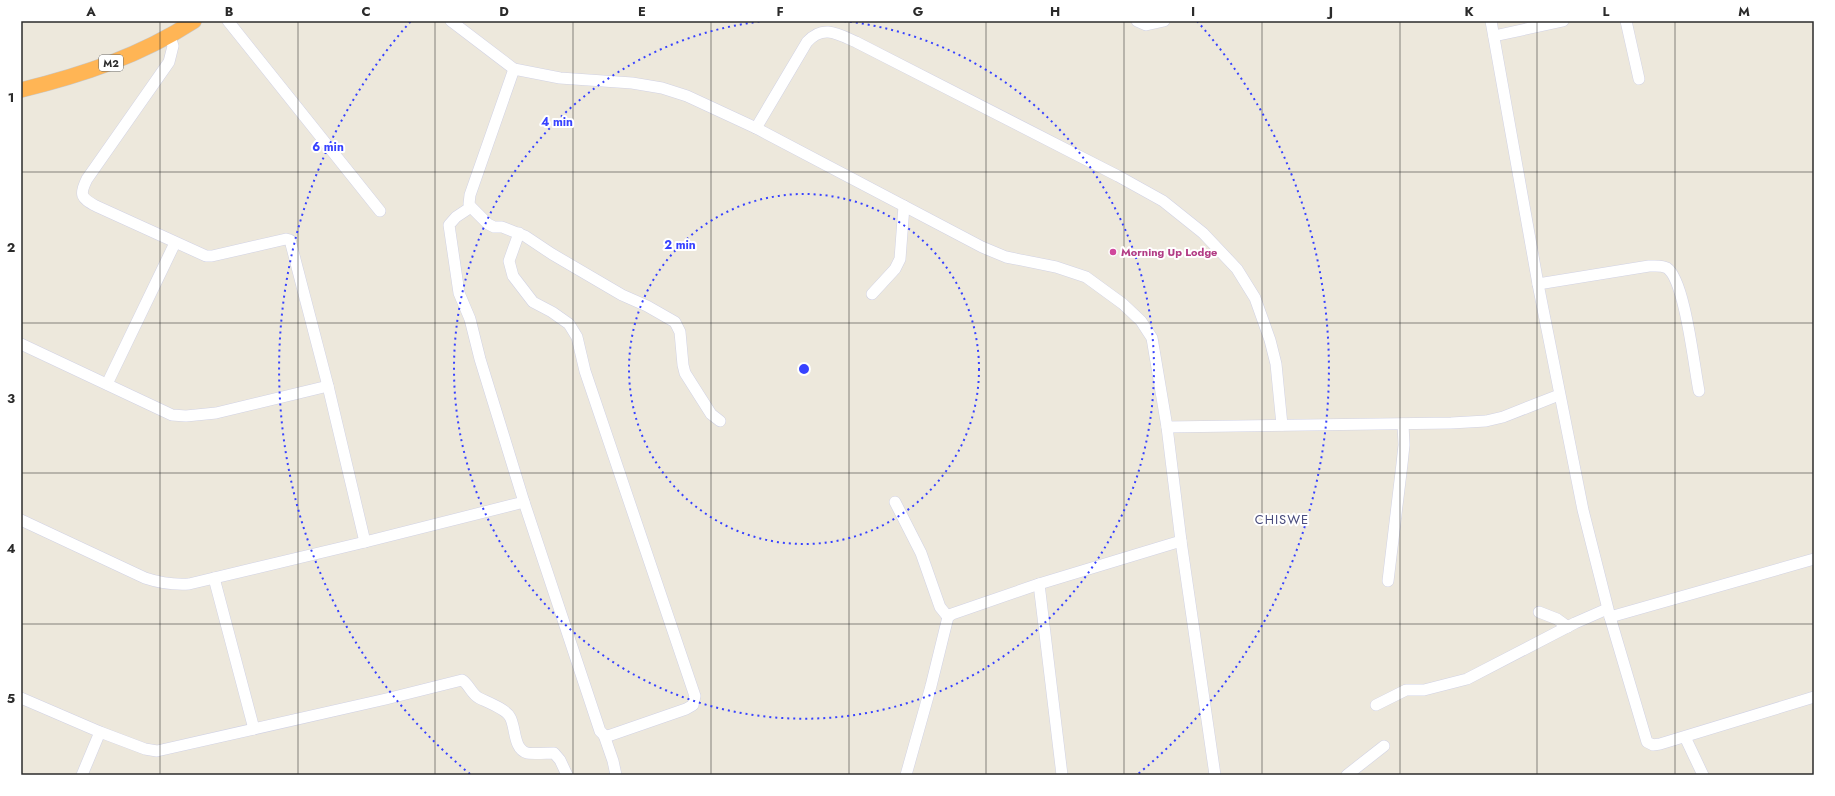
<svg xmlns="http://www.w3.org/2000/svg" width="1835" height="796" font-family="Jost,sans-serif">
	<rect width="100%" height="100%" fill="#ede8dc"/>
	<g fill="none" stroke-linecap="round" stroke-linejoin="round">
		<defs>
			<g id="minor">
				<polyline points="228,21 380,211"/>
				<polyline points="451,21 514,69 560,78 632,83 662,88 687,96 756,128 982,247 1006,257 1056,267 1086,277 1123,304 1141,321 1152,338 1167,427 1181,541 1215,775"/>
				<polyline points="1137,21 1146,25 1164,21"/>
				<polyline points="1491,21 1538,284 1583,510 1610,617 1647,742 1653,745 1660,744 1814,697"/>
				<polyline points="1626,21 1639,79"/>
				<path d="M170,36l3,10 -4,16 -82,117c-8,16 -6,19 9,27l110,50h6l74,-17 4,1 38,146 37,156"/>
				<polyline points="1494,36 1563,21"/>
				<polyline points="514,69 470,195 469,204 471,207 488,224 494,227 502,227 525,236 552,254 622,295 647,306 675,322 680,332 683,365 685,373 711,414 720,421"/>
				<path d="M756,128l51,-86c16,-18 31,-8 49,0l262,134 45,25 40,32 34,36 18,29 15,42 6,24 6,61"/>
				<polyline points="471,207 456,217 449,225 459,293 470,319 480,359 524,502 600,731 604,735 608,736 686,709 693,705 695,696 585,371 577,337 569,324 552,312 533,302 513,276 509,261 519,233"/>
				<path d="M1538,284l111,-18c6,0 13,-1 18,2 18,12 27,99 32,123"/>
				<polyline points="872,294 895,269 900,259 904,206"/>
				<polyline points="21,344 172,415 186,416 216,413 328,386"/>
				<polyline points="107,384 175,243"/>
				<polyline points="1167,427 1451,423 1486,421 1503,417 1559,395"/>
				<polyline points="895,502 921,553 940,607 948,617"/>
				<path d="M21,520l124,58c15,5 28,7 44,6l176,-42 159,-40"/>
				<polyline points="214,578 254,729"/>
				<polyline points="1388,581 1402,464 1404,445 1403,424"/>
				<polyline points="1039,584 1062,775"/>
				<polyline points="1539,612 1557,619 1568,627"/>
				<polyline points="1610,617 1814,559"/>
				<path d="M21,698l79,34 45,17 12,2 229,-52 76,-19c7,4 9,14 17,18 8,4 27,11 31,19 6,10 3,32 17,36 3,1 21,0 27,0l6,7 7,15"/>
				<polyline points="1376,705 1406,690 1424,690 1467,679 1575,623 1607,609"/>
				<polyline points="604,735 613,761 616,775"/>
				<polyline points="1685,737 1703,775"/>
				<polyline points="82,775 100,732"/>
				<polyline points="906,775 931,686 948,617 952,614 1039,584 1181,541"/>
				<polyline points="1347,775 1384,746"/>
			</g>
			<path id="highway" d="M21,90c61,-15 119,-34 173,-69"/>
		</defs>
		<!-- minor casing -->
		<use href="#minor" stroke="#d1d2e4" stroke-width="12"/>
		<!-- highway casing -->
		<use href="#highway" stroke="#c8c8c8" stroke-width="16"/>
		<!-- minor -->
		<use href="#minor" stroke="#fff" stroke-width="11"/>
		<!-- highway -->
		<use href="#highway" stroke="#ffb555" stroke-width="15"/>
	</g>
	<!-- grid -->
	<path fill="none" stroke="#2b2b2b" stroke-width="1" stroke-opacity="0.55" d="M160,21v754M298,21v754M435,21v754M573,21v754M711,21v754M849,21v754M986,21v754M1124,21v754M1262,21v754M1400,21v754M1537,21v754M1675,21v754M21,172h1793M21,323h1793M21,473h1793M21,624h1793"/>
	<!-- distance rings -->
	<g fill="none" stroke="#3742ff" stroke-width="2" stroke-dasharray="2 4">
		<circle cx="804" cy="369" r="175"/>
		<path d="M844 21A350 350 0 1 1 764 21"/>
		<path d="M470 774A525 525 0 0 1 411 21M1197 21A525 525 0 0 1 1138 774"/>
	</g>
	<!-- markers -->
	<circle fill="#d1479c" stroke="#fff" stroke-width="1.5" cx="1113" cy="252" r="4"/>
	<g text-anchor="middle" dominant-baseline="central" stroke-width="4" stroke-linejoin="round" paint-order="stroke">
		<!-- shield labels -->
		<rect fill="#fff" stroke="#6b6b6b" stroke-width="1" x="99" y="55" width="24" height="16" rx="3"/>
		<g font-size="10" font-weight="bold" fill="#2b2b2b">
			<text x="111" y="63">M2</text>
		</g>
		<!-- hotel labels -->
		<g font-size="11" font-weight="bold" fill="#b23c85" stroke="#fff" text-anchor="start">
			<text x="1121" y="252">Morning Up Lodge</text>
		</g>
		<!-- quarter labels -->
		<g font-size="13" letter-spacing="1" fill="#494c7d" stroke="#fff">
			<text x="1282" y="519">CHISWE</text>
		</g>
	</g>
	<circle cx="804" cy="369" r="6" fill="#3742ff" stroke="#fff" stroke-width="2"/>
	<g font-size="12" text-anchor="middle" font-weight="bold" fill="#3742ff" stroke="#fff" stroke-width="4" stroke-linejoin="round" paint-order="stroke">
		<text x="557" y="126">4 min</text>
		<text x="328" y="151">6 min</text>
		<text x="680" y="249">2 min</text>
	</g>
	<!-- border -->
	<rect width="1835" height="796" fill="none" stroke="#ffffff" stroke-width="44"/>
	<rect x="22" y="22" width="1791" height="752" fill="none" stroke="#2b2b2b" stroke-width="1.5"/>
	<g font-size="13" text-anchor="middle" font-weight="bold" fill="#2b2b2b">
		<text x="91" y="16">A</text>
		<text x="229" y="16">B</text>
		<text x="366" y="16">C</text>
		<text x="504" y="16">D</text>
		<text x="642" y="16">E</text>
		<text x="780" y="16">F</text>
		<text x="918" y="16">G</text>
		<text x="1055" y="16">H</text>
		<text x="1193" y="16">I</text>
		<text x="1331" y="16">J</text>
		<text x="1469" y="16">K</text>
		<text x="1606" y="16">L</text>
		<text x="1744" y="16">M</text>
		<text x="11" y="102">1</text>
		<text x="11" y="252">2</text>
		<text x="11" y="403">3</text>
		<text x="11" y="553">4</text>
		<text x="11" y="703">5</text>
	</g>
</svg>
